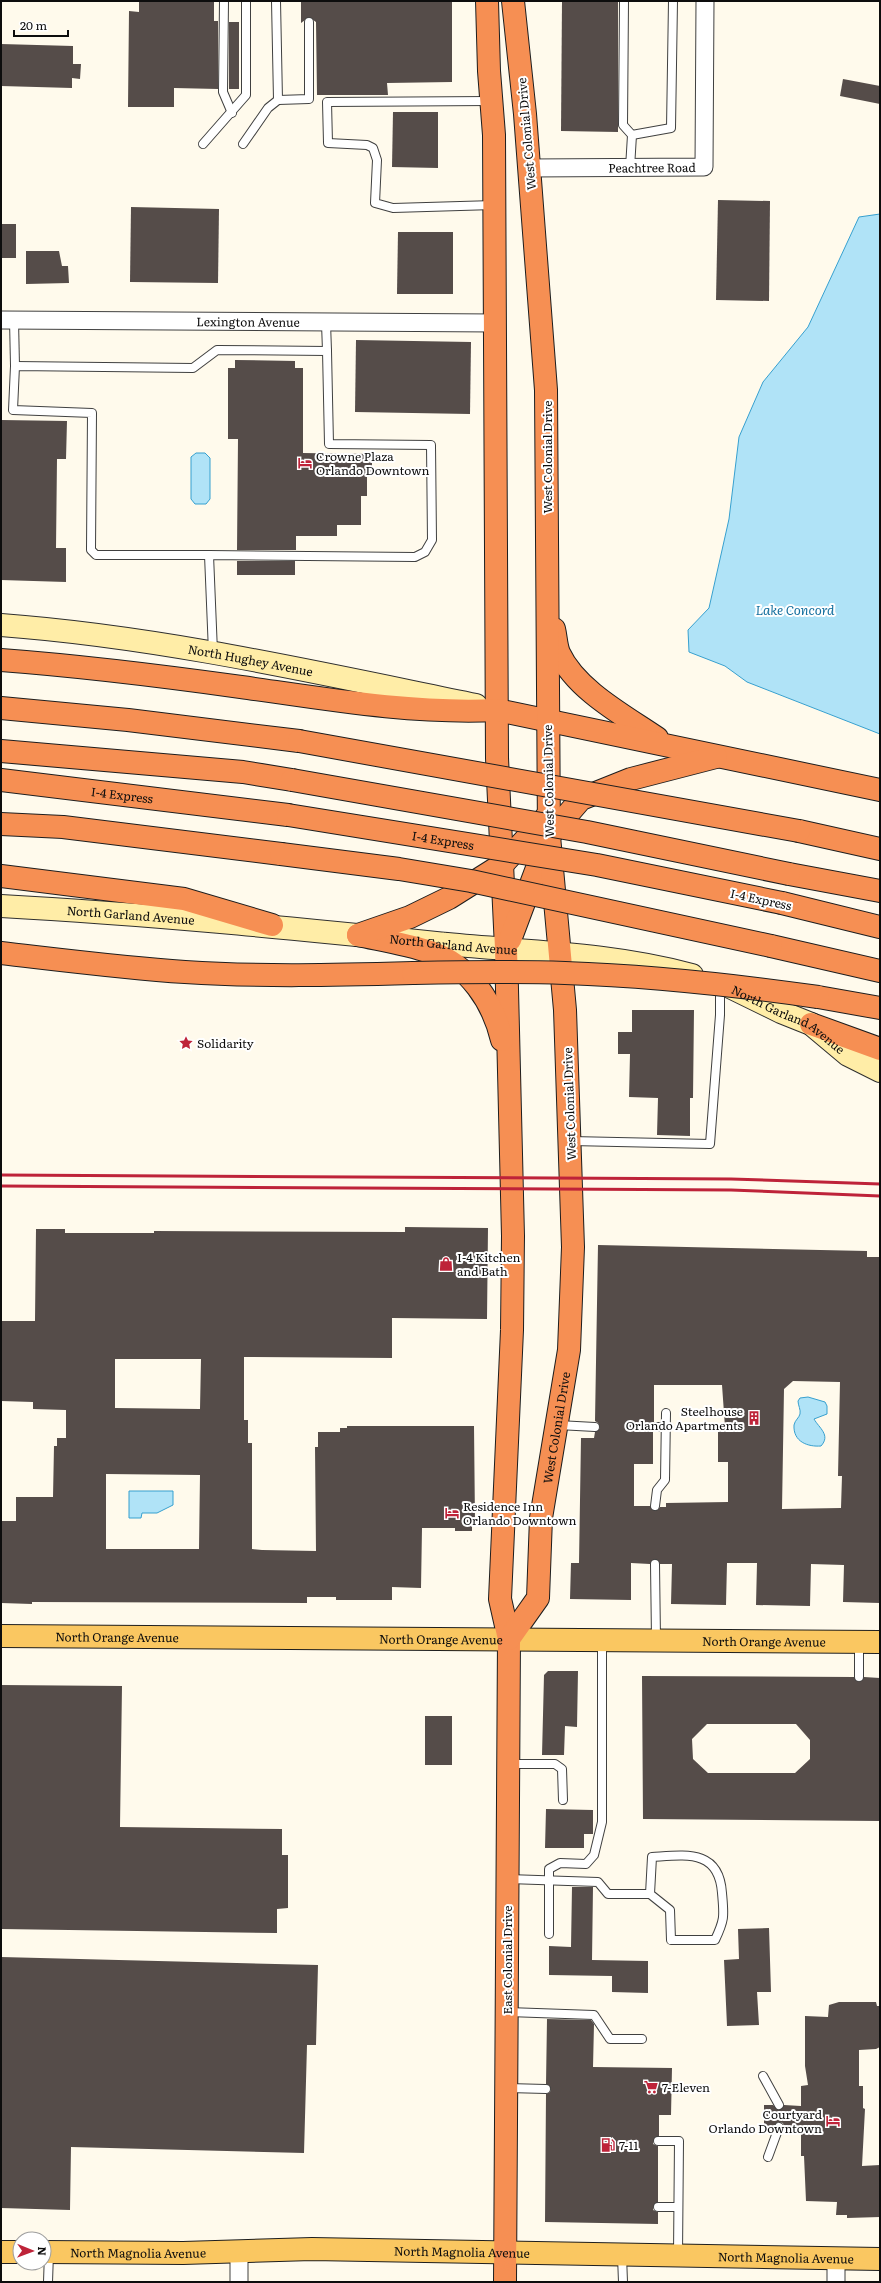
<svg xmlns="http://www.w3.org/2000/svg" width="881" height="2283" font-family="Literata,serif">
	<rect width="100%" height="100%" fill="#fffaec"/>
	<!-- water -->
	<g fill="#b0e3f7" stroke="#37a0cf">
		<polygon points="880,214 880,734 747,682 725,666 689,652 688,630 709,608 729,519 739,437 763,382 808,327 859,217"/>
		<polygon points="196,453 205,453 210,458 210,499 206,504 195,504 191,499 191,457"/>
		<path d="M808,1397l17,5 2,4v8l-13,5c5,9 17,16 7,27 -13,1 -28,-4 -27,-21 1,-5 5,-7 6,-11 1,-4 -2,-9 -2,-13l2,-3z"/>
		<polygon points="129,1491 173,1491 173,1505 157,1513 142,1513 141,1518 129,1518"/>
	</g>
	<!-- building -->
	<g fill="#554c49" fill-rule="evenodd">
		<polygon points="139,1 214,2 214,21 218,21 218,89 174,88 174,107 128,107 129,11 139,12"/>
		<polygon points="301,1 452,1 452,82 387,83 388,95 317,95 316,22 309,17 301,23"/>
		<polygon points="562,1 618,1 618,132 561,131"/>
		<rect x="229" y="22" width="10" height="67"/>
		<polygon points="1,44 73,46 73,64 81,64 80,79 72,78 72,88 1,86"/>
		<polygon points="843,79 880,86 880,104 840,96"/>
		<polygon points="393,112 438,112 438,168 392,167"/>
		<polygon points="718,200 770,201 769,301 716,300"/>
		<polygon points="131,207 219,209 218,283 130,282"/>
		<rect x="1" y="224" width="15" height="34"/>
		<polygon points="398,232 453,232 453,294 397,294"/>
		<polygon points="26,251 59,251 62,266 68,266 69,283 26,284"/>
		<polygon points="356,340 471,342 470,414 355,412"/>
		<polygon points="235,360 295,361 295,368 303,368 303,453 372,454 372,473 367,473 367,496 361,496 361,525 337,525 337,536 296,536 296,550 237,550 238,439 228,439 228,368 235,368"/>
		<polygon points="1,420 67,421 66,459 57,459 56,548 66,548 66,582 1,580"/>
		<rect x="237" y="561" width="58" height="14"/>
		<polygon points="632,1010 694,1010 693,1098 690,1098 690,1136 657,1135 658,1098 629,1097 630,1054 618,1054 618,1032 632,1032"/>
		<path d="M405,1227l83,1 -1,91 -95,-1v40l-148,-1v63h4v23h4v106l10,1 54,1 -1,-104h3v-15h22v-4h7v-2h127l1,97h-3v8h-17v-3h-33l-1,60 -29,-1v13h-56v-3h-29v6l-275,-1v2l-31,-1v-82h15v-24h37l1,-51h3v-8h9v-28l-33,-1v-7l-32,-1v-80h34l1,-92h29v4h89v-2l251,1zM115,1359h86l-1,50 -85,-1zM106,1474l94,1 -1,74h-93z"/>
		<path d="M598,1245l269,6v6h13v346l-37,-1 1,-37 -33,-1 -1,42 -54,-1 1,-42h-30l-1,42 -55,-1 1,-40h-12l-5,-5 -5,5 -19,-1v37l-61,-1 1,-36h8l2,-125h13l1,-6 5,-4 -2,-5 -3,-2zM793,1381l47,1 -2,94h4l-1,32 -59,1 2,-120zM654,1385h68l3,42h-7v35h10v40l-62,1v4h-6l-5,4 -5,-5h-16v-42h19v-32l-4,-5 5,-5z"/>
		<polygon points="548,1671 578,1671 577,1727 565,1726 564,1755 542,1755 544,1675"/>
		<path d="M642,1676l212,1 5,5 5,-5 16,1v143l-237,-2zM707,1724h89l14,16v19l-15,14h-87l-15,-14 -1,-20z"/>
		<polygon points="1,1685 122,1686 120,1827 282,1829 282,1855 288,1855 288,1908 277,1909 277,1933 1,1929"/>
		<rect x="425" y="1716" width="27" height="49"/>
		<polygon points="546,1809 593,1810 593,1834 584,1834 584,1848 545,1848"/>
		<polygon points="572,1887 593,1887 592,1960 648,1961 648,1993 612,1992 612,1976 549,1975 549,1946 571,1947"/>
		<polygon points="769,1928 771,1992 757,1992 759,2025 727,2026 724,1960 739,1959 738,1929"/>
		<polygon points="1,1957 318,1965 316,2045 307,2045 304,2153 71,2147 70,2210 1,2208"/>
		<polygon points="839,2002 876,2002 877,2006 880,2006 880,2047 876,2049 859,2050 859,2086 863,2086 863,2108 865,2109 862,2166 880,2165 880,2217 847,2218 847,2215 836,2215 837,2202 806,2201 804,2156 801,2156 801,2128 784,2127 783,2123 778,2122 773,2127 764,2127 764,2105 773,2105 779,2110 784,2105 801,2106 801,2086 808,2085 805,2066 805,2016 828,2017 829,2005"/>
		<polygon points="547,2019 591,2020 594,2024 593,2067 672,2068 671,2115 659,2115 659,2136 653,2141 653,2144 658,2146 658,2202 653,2207 653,2210 658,2212 658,2224 545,2222 546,2094 550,2092 551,2089 546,2084"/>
	</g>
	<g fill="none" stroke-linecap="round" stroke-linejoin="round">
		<defs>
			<g id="lane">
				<polyline points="224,1 223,92 232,113"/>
				<polyline points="276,1 278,100"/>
				<polyline points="624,1 623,125 632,135 630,168"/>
				<polyline points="491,101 327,102 328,143 367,145 373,148 377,160 375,203 393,208 494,205"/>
				<polyline points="632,135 671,128 673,1"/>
				<polyline points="203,144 246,95 246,1"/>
				<polyline points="243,144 268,108 278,100 309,99 309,22"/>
				<polyline points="14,320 15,366"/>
				<polyline points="326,323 327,351"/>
				<polyline points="209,555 415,557 425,552 432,540 431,445 329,444 327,351 217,350 193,368 15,366 13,410 92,413 91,550 96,555 209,555 213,652"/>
				<polyline points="571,1141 710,1144 720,1015 720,985"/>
				<polyline points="558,1425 595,1427"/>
				<polyline points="654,1427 666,1427"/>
				<polyline points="655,1506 657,1490 665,1480 666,1413"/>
				<polyline points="655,1564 656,1639"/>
				<polyline points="859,1677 859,1643"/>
				<polyline points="509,1764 555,1764 562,1769 563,1800"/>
				<path d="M508,1879l90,3 10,12h42l2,-37c34,-2 67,-8 70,36 2,23 3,26 -7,47h-44l-1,-30 -20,-16"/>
				<polyline points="549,1934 549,1869 560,1863 586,1864 594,1855 602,1822 602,1642"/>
				<polyline points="508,2012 594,2015 610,2039 642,2039"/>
				<polyline points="763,2076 779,2105"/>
				<polyline points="507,2088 546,2089"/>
				<polyline points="658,2141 679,2141 678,2254"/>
				<polyline points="768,2157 779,2127"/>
				<polyline points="658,2207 678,2207"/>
				<polyline points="622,2256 623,2282"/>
				<polyline points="48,2282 49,2253"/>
			</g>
			<g id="street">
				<path id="s1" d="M529,168l175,-1 1,-166"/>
				<path id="s2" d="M1,320l495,3"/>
				<polyline points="239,2282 239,2251"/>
				<polyline points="836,2282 836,2259"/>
			</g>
			<g id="secondary">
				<path id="s3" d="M1,625c160,12 318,48 475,80"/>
				<path id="s4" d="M1,906c149,8 297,23 446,38 82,8 164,9 245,31"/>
				<path id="s5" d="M730,987l51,25 30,12 37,31 32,16"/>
			</g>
			<g id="primary">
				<path id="s6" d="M1,1636l879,6"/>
				<polyline points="1,2252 20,2252"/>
				<path id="s7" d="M44,2252l139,1 129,-4 568,10"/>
			</g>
			<g id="highway">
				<polyline points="487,1 489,71 494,135 497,758 506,948 513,1236 512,1330 500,1599 509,1639 505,2282"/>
				<path d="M554,629c2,8 2,17 5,24 17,37 66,63 98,85"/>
				<path d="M1,660c80,6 161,16 240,27 85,12 170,27 256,23l383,80"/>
				<polyline points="1,708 128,720 299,741"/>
				<polyline points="1,751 243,772 292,780"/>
				<path id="s8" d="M1,780l287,35"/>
				<polyline points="1,824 63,827 281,854"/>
				<polyline points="799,831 880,849"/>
				<polyline points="789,874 880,891"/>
				<polyline points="1,876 184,899 272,925"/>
				<polyline points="782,903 880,927"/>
				<path d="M358,935c23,5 49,9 72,17 39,13 63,50 72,88"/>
				<polyline points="358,935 410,917 449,898 503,864 548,815"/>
				<polyline points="510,940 549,836 581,799 631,779 716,757"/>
				<polyline points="771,946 880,971"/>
				<path d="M1,953c61,7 123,15 184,19 76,5 152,3 228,1"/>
				<polyline points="818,997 880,1008"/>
				<polyline points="811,1024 880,1049"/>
				<path id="s9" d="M509,1639l29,-41 3,-80 28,-168 4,-103 -8,-237 -16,-174 -3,-446 -21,-276 -12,-113"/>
			</g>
		</defs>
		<!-- lane casing -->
		<use href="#lane" stroke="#404040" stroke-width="10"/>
		<!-- street casing -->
		<use href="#street" stroke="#404040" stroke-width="19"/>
		<!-- secondary casing -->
		<use href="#secondary" stroke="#2f2f2f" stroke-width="24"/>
		<!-- primary casing -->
		<use href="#primary" stroke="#1e1e1e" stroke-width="24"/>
		<!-- highway casing -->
		<use href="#highway" stroke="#1e1e1e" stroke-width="24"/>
		<!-- lane -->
		<use href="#lane" stroke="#fff" stroke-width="8"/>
		<!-- street -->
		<use href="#street" stroke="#fff" stroke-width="17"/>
		<!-- secondary -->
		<use href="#secondary" stroke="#ffeda7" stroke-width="22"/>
		<!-- primary -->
		<use href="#primary" stroke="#fac761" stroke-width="22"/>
		<!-- highway -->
		<use href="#highway" stroke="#f68f53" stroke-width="22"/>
		<!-- rail -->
		<g stroke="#be2339" stroke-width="3">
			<polyline points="1,1175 731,1179 880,1184"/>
			<polyline points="1,1186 731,1190 880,1196"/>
		</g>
		<defs>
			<g id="highway-bridge">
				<polyline points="299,741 799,831"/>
				<polyline points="292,780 587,832 789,874"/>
				<path id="s10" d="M288,815l309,50 185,38"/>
				<polyline points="281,854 399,869 471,881 771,946"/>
				<path d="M413,973c51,-1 101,-2 152,0 85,3 169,12 253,24"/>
			</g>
		</defs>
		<!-- highway-bridge casing -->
		<use href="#highway-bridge" stroke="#1e1e1e" stroke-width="24" stroke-linecap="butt"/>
		<!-- highway-bridge -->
		<use href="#highway-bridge" stroke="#f68f53" stroke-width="22"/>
	</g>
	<!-- icons -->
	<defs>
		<symbol id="hotel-bare" viewBox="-9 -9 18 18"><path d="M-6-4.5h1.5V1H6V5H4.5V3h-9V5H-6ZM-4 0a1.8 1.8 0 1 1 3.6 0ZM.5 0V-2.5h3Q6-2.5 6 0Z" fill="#be2339" stroke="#fff" stroke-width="2.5" paint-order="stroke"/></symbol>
		<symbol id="sight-bare" viewBox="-9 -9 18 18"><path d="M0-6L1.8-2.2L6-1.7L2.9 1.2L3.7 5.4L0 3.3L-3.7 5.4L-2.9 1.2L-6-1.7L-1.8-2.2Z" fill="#be2339" stroke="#fff" stroke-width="2.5" paint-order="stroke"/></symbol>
		<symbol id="shop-bare" viewBox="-9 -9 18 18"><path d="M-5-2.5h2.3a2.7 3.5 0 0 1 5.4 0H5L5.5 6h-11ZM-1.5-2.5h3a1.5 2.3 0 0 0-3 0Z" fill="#be2339" stroke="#fff" stroke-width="2.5" paint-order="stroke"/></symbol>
		<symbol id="building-bare" viewBox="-9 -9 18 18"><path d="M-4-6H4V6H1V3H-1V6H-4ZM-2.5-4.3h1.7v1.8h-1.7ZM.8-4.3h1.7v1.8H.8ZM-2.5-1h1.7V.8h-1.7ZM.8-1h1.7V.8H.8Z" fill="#be2339" stroke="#fff" stroke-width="2.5" paint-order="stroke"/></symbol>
		<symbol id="supermarket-bare" viewBox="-9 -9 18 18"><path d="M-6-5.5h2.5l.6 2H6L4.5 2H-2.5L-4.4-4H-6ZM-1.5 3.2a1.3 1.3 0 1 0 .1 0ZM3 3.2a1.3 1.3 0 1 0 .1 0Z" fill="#be2339" stroke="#fff" stroke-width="2.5" paint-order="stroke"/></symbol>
		<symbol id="fuel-bare" viewBox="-9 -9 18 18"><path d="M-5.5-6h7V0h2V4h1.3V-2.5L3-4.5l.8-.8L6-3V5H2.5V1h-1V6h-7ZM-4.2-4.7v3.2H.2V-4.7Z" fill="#be2339" stroke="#fff" stroke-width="2.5" paint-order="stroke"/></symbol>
	</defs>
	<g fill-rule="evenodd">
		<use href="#hotel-bare" x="295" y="453" width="20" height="20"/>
		<use href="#sight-bare" x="176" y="1033" width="20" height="20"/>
		<use href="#shop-bare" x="436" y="1254" width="20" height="20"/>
		<use href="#building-bare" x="744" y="1408" width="20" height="20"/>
		<use href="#hotel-bare" x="442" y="1503" width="20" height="20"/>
		<use href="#supermarket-bare" x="641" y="2077" width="20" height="20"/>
		<use href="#hotel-bare" x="823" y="2111" width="20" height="20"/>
		<use href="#fuel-bare" x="598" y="2135" width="20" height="20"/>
	</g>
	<g text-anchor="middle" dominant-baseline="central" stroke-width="4" stroke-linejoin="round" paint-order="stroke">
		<!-- street labels -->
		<g font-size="12" fill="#0d0d0d" stroke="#fff">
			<text transform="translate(526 134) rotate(-95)">West Colonial Drive</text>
			<text stroke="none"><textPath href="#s1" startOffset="123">Peachtree Road</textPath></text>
			<text stroke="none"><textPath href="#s2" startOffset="247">Lexington Avenue</textPath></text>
			<text transform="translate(547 457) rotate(-90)">West Colonial Drive</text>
			<text stroke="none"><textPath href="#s3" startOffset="252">North Hughey Avenue</textPath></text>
			<text transform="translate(548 781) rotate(-91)">West Colonial Drive</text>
			<text stroke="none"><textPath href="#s8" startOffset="122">I-4 Express</textPath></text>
			<text stroke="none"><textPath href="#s10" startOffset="157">I-4 Express</textPath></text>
			<text transform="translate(761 899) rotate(12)">I-4 Express</text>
			<text stroke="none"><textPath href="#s4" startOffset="130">North Garland Avenue</textPath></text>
			<text stroke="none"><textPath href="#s4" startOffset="454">North Garland Avenue</textPath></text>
			<text stroke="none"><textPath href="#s5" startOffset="67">North Garland Avenue</textPath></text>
			<text transform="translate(569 1104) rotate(-92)">West Colonial Drive</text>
			<text stroke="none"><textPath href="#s9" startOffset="222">West Colonial Drive</textPath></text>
			<text stroke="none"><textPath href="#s6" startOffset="116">North Orange Avenue</textPath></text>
			<text stroke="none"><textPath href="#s6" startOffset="440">North Orange Avenue</textPath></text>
			<text stroke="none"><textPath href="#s6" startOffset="763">North Orange Avenue</textPath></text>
			<text transform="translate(507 1960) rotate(-90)">East Colonial Drive</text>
			<text stroke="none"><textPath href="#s7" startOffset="94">North Magnolia Avenue</textPath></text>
			<text stroke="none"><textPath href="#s7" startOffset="418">North Magnolia Avenue</textPath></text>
			<text stroke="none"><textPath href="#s7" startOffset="742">North Magnolia Avenue</textPath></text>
		</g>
		<!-- poi labels -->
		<g font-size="12" fill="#0d0d0d" stroke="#fff" text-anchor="start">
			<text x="316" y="456">Crowne Plaza<tspan x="316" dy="14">Orlando Downtown</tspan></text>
			<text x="197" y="1043">Solidarity</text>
			<text x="457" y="1257">I-4 Kitchen<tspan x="457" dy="14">and Bath</tspan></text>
			<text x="743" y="1411" text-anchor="end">Steelhouse<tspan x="743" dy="14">Orlando Apartments</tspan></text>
			<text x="463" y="1506">Residence Inn<tspan x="463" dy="14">Orlando Downtown</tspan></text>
			<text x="662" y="2087">7-Eleven</text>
			<text x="822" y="2114" text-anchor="end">Courtyard<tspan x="822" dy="14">Orlando Downtown</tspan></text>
			<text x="619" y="2145">7-11</text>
		</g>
		<!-- water labels -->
		<g font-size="13" font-style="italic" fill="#15709f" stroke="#fff">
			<text x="795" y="609">Lake Concord</text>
		</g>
	</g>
	<!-- border -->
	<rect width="881" height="2283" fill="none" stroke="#0d0d0d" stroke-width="4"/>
	<!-- north arrow -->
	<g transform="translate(32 2251) rotate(91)"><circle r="19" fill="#ffffff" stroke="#9e9e9e"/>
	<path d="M0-3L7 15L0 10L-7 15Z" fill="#be2339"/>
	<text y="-6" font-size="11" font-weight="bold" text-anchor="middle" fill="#0d0d0d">N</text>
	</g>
	<!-- scale -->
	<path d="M14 30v6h54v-6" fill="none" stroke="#0d0d0d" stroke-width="2"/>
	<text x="20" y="30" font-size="12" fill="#0d0d0d" stroke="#ffffff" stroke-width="3" paint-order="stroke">20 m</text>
</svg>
